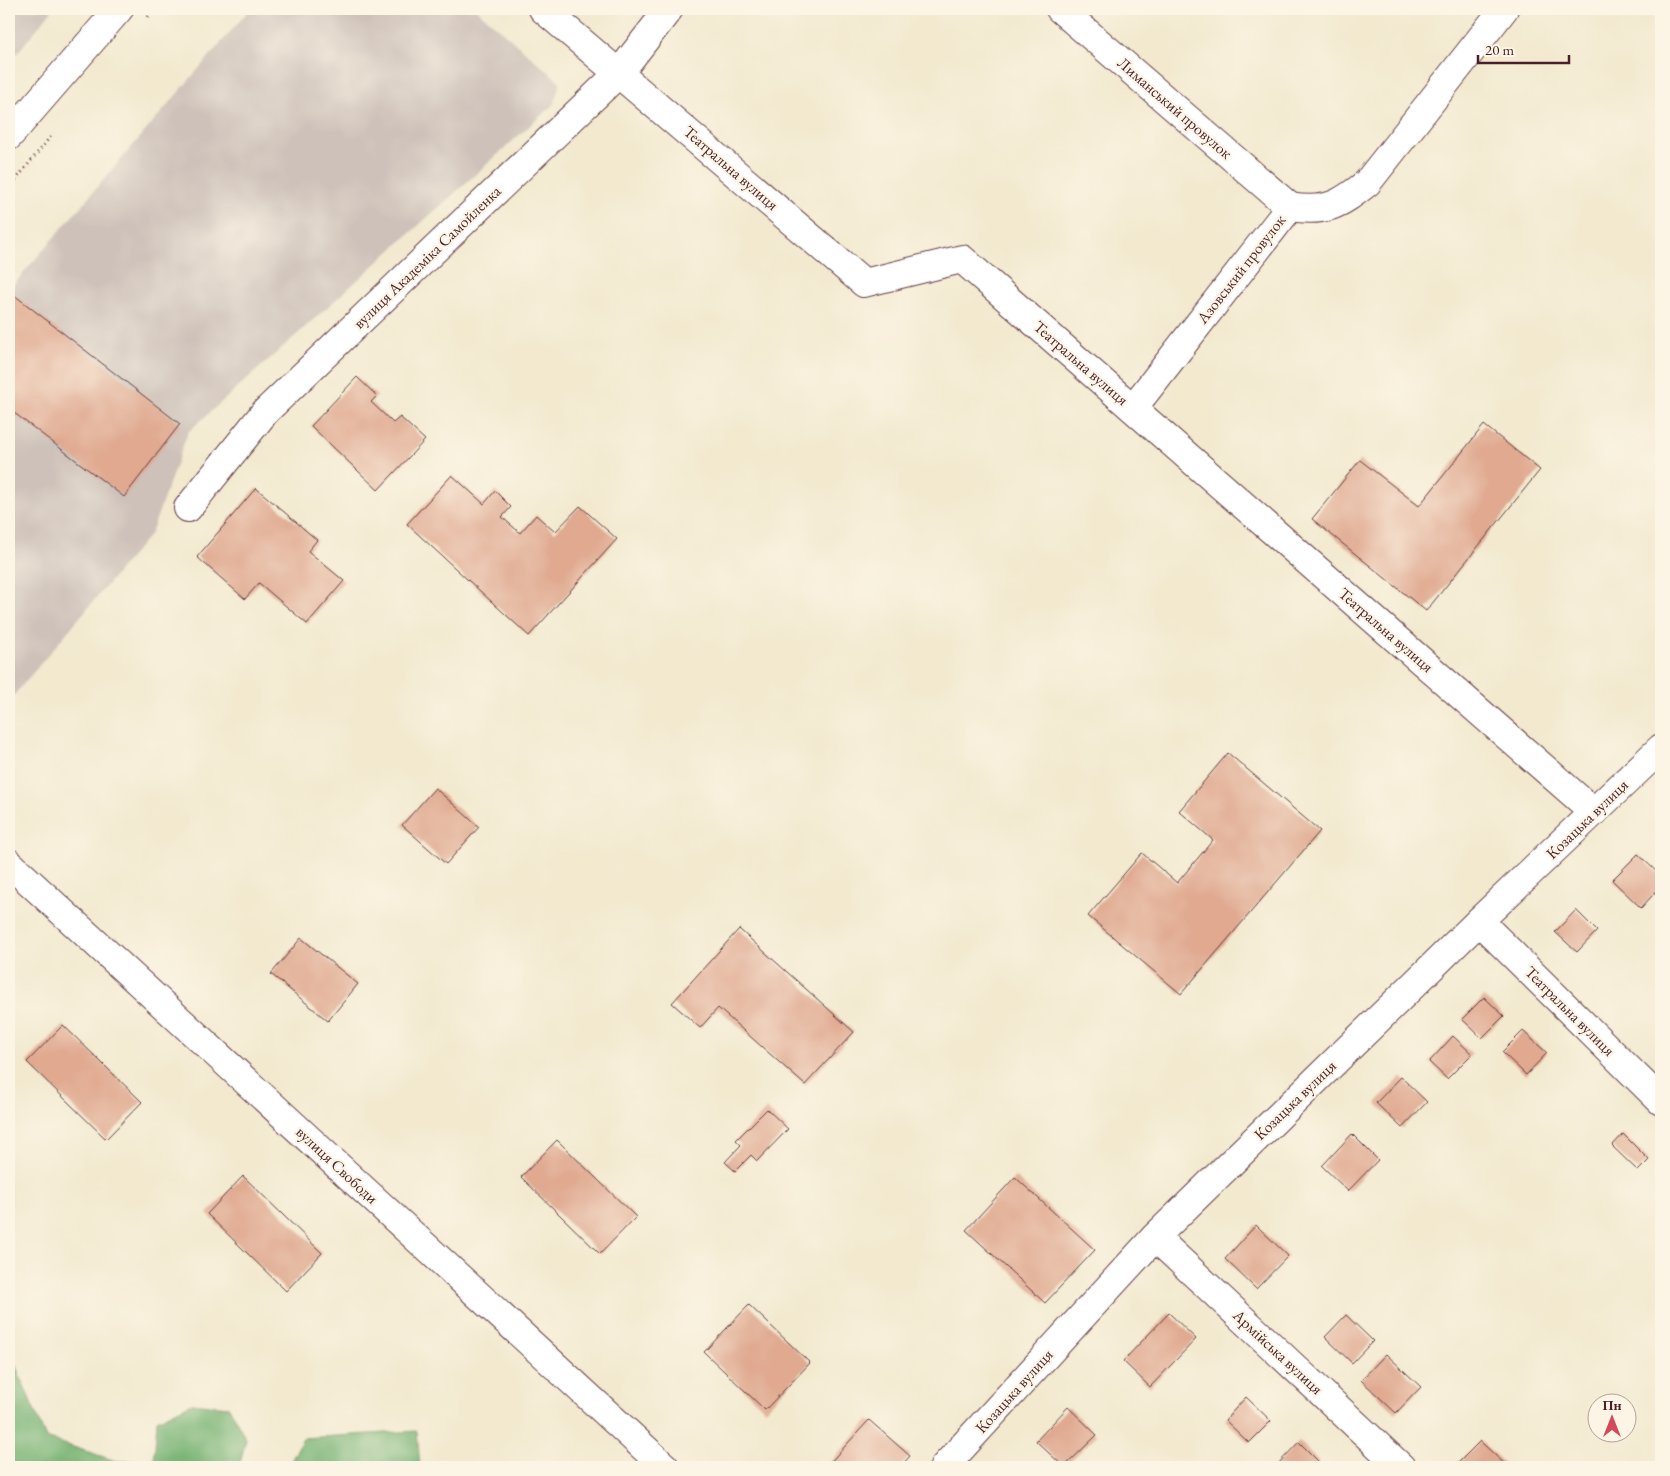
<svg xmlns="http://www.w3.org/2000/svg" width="1670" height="1476" font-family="'EB Garamond',serif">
	<rect width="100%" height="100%" fill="#fcf5e5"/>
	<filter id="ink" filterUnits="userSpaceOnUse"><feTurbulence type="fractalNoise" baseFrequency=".02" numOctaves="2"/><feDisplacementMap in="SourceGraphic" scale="10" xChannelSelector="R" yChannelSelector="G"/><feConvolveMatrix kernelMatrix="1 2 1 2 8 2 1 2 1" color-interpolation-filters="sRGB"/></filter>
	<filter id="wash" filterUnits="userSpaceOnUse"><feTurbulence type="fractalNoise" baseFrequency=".0096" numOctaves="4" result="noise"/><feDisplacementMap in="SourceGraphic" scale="20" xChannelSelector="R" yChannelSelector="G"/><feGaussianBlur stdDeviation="1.12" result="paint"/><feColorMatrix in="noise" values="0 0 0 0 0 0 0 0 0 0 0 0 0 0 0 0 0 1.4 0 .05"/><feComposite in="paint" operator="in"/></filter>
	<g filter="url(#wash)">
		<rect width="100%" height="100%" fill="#f2e9cf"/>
		<!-- industrial -->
		<g fill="#cec1b9">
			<polygon points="9,9 53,9 9,63"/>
			<polygon points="250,9 476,9 560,82 554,104 188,432 151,533 9,701 9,290"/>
		</g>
		<!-- forest -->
		<g fill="#79b474" stroke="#626a50">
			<polygon points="9,1350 46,1438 116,1461 154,1461 157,1420 192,1403 229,1407 246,1439 239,1467 9,1467"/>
			<polygon points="417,1431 420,1467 288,1467 303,1438"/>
		</g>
		<g id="blocks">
			<!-- building -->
			<g fill="#e0a990">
				<polygon points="9,291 180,424 124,497 9,409"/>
				<polygon points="357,377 377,396 371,402 393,423 400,417 425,440 378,490 311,426"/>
				<polygon points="1484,425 1540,470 1426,611 1312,519 1360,460 1419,506"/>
				<polygon points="452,475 484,504 495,491 511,507 502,517 520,533 536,515 555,532 580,506 617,539 529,636 407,524"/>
				<polygon points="256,488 317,540 308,551 344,581 307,624 259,583 245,599 197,557"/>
				<polygon points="1228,753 1320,831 1181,994 1088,916 1142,853 1177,883 1213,840 1179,811"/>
				<polygon points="435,788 479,827 446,864 402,825"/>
				<polygon points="1638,854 1661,876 1661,886 1641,908 1612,880"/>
				<polygon points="1576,910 1597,931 1577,952 1555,932"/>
				<polygon points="739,929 854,1032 805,1085 718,1008 700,1028 672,1003"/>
				<polygon points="301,938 358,984 328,1021 271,974"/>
				<polygon points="1484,997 1504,1016 1482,1038 1462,1019"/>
				<polygon points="63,1025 142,1102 106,1139 27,1062"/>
				<polygon points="1523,1031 1547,1053 1526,1075 1502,1052"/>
				<polygon points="1453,1036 1472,1054 1447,1079 1429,1062"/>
				<polygon points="1401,1077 1427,1102 1402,1128 1376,1103"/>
				<polygon points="767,1109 788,1129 757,1161 751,1155 735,1171 725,1162 741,1145 736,1140"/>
				<polygon points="1352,1134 1378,1160 1348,1191 1322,1166"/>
				<polygon points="1623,1134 1649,1160 1638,1171 1612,1146"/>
				<polygon points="557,1140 636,1217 600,1254 521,1177"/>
				<polygon points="243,1176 322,1253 286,1291 207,1214"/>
				<polygon points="1015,1177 1095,1250 1045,1303 966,1230"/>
				<polygon points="1256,1225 1288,1256 1256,1289 1225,1259"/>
				<polygon points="749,1305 810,1363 765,1410 704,1352"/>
				<polygon points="1169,1313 1196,1339 1150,1387 1123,1361"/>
				<polygon points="1346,1315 1373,1341 1352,1363 1325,1337"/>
				<polygon points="1386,1354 1421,1387 1396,1413 1361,1380"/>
				<polygon points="1246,1397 1271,1421 1249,1443 1225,1420"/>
				<polygon points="1068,1407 1097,1435 1064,1467 1036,1441"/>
				<polygon points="869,1420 910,1456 900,1467 826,1467"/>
				<polygon points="1480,1441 1508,1467 1459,1467 1456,1465"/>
				<polygon points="1299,1442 1319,1462 1313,1467 1275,1467"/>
			</g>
		</g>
	</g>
	<g filter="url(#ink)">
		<use href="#blocks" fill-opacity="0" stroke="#633d44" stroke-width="1"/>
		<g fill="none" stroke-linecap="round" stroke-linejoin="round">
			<defs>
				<g id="minor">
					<polyline points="543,9 864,283 962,259 1594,812"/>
					<polyline points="1060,9 1290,207"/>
					<polyline points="9,136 119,9"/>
					<path d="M1133,408l157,-201c36,6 49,-2 77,-24l137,-174"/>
					<polyline points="188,508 265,412 620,72 669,9"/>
					<polyline points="9,863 665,1467"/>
					<polyline points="1479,921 1661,1101"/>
					<polyline points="1155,1237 1401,1467"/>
					<polyline points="944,1467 1155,1237 1479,921 1661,748"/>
				</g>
			</defs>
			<!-- minor casing -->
			<use href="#minor" stroke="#633d44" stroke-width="30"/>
			<!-- path -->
			<g stroke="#633d44" stroke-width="3" stroke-dasharray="1 4" stroke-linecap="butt">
				<polyline points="148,17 154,9"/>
				<polyline points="9,188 51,136"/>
			</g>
			<!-- minor -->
			<use href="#minor" stroke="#fff" stroke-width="28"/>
		</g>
	</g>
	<g text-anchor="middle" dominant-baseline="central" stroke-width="4.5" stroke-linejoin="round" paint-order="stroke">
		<!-- street labels -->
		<g font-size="16" fill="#4a1f2b" stroke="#fcf5e5">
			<text transform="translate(1175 108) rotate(41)">Лиманський провулок</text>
			<text transform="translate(731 168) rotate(41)">Театральна вулиця</text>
			<text transform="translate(427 257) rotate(-44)">вулиця Академіка Самойленка</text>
			<text transform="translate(1241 269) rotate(-52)">Азовський провулок</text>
			<text transform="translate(1081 363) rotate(41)">Театральна вулиця</text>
			<text transform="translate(1386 630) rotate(41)">Театральна вулиця</text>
			<text transform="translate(1587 819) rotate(-44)">Козацька вулиця</text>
			<text transform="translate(1570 1011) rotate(45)">Театральна вулиця</text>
			<text transform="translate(1295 1100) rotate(-44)">Козацька вулиця</text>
			<text transform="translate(337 1165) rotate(43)">вулиця Свободи</text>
			<text transform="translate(1278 1352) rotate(43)">Армійська вулиця</text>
			<text transform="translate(1014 1391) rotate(-48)">Козацька вулиця</text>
		</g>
	</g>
	<!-- margin -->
	<rect width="1670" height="1476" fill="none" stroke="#fcf5e5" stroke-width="30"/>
	<!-- north arrow -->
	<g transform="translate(1612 1418)"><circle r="24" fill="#fcf5e5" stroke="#b59f9b"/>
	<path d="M0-4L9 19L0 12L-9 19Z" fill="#d1495b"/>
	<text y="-8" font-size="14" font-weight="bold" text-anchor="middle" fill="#4a1f2b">Пн</text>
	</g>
	<!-- scale -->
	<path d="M1478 55v8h91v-8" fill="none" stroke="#4a1f2b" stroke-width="2.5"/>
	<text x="1485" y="55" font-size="15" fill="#4a1f2b" stroke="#fcf5e5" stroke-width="4" paint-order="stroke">20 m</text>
</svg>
